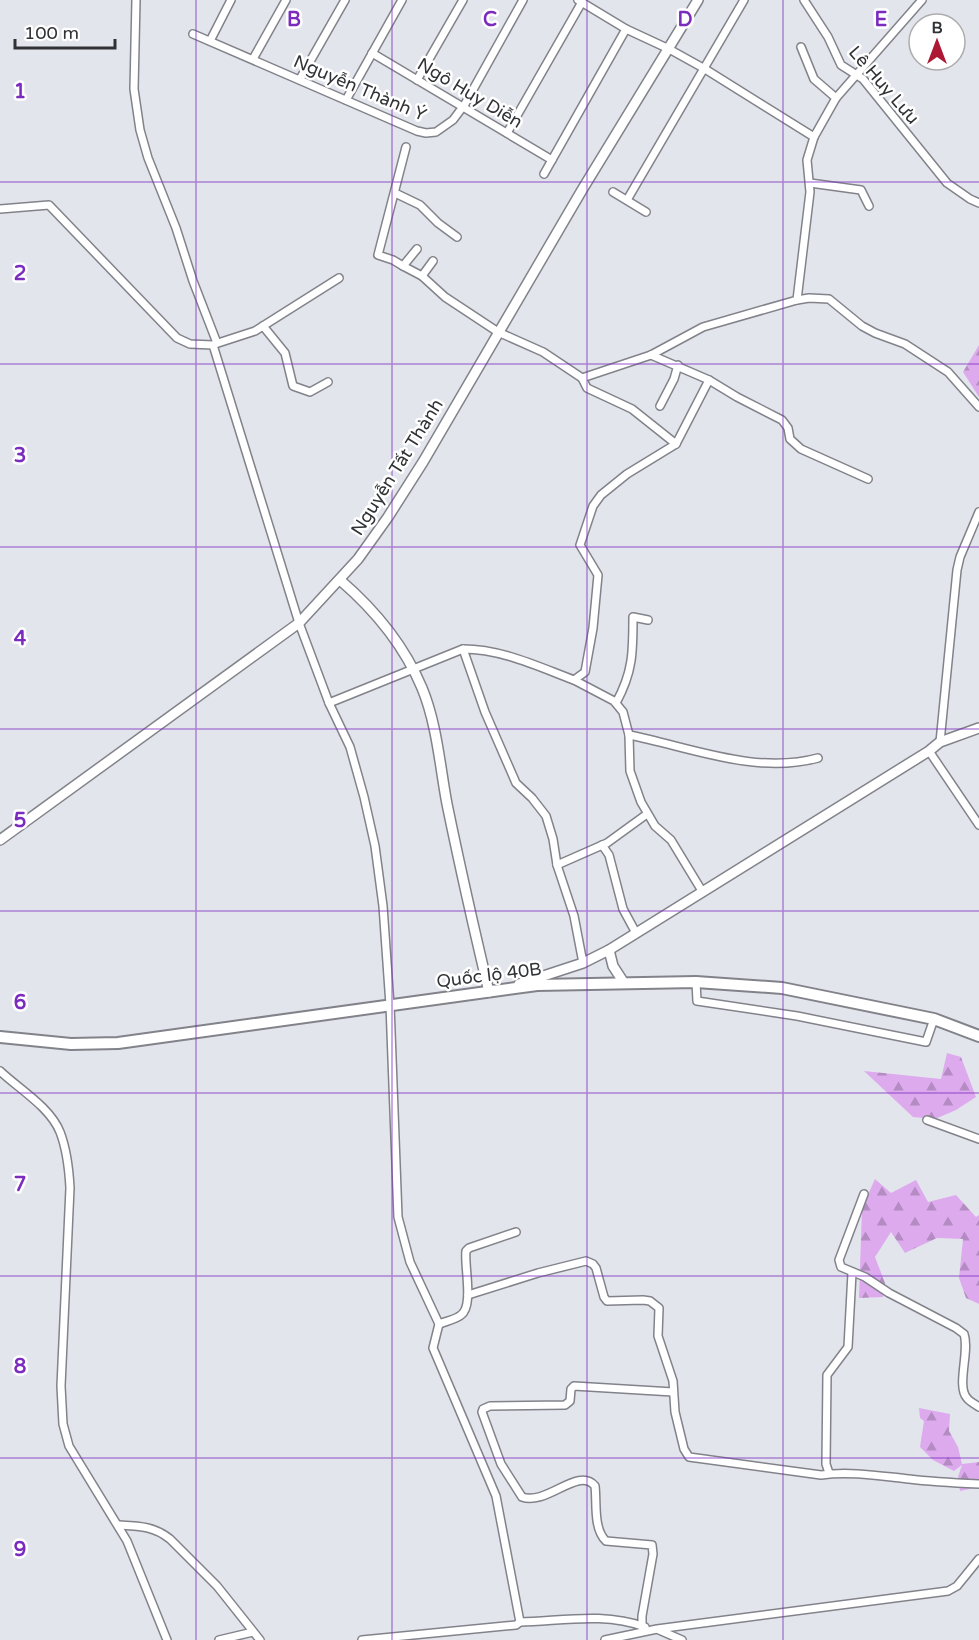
<svg xmlns="http://www.w3.org/2000/svg" width="979" height="1640" font-family="'Varela Round',sans-serif">
	<defs>
		<pattern id="forest-firs" width="22" height="20" patternUnits="userSpaceOnUse" patternTransform="scale(1.5)"><rect width="22" height="20" fill="#dae"/><path d="M5 1l3.5 6h-7zM16 11l3.5 6h-7z" fill="#b48bc2"/></pattern>
	</defs>
	<rect width="100%" height="100%" fill="#e3e5ec"/>
	<!-- forest -->
	<g fill="url(#forest-firs)">
		<polygon points="979,345 979,397 963,372"/>
		<polygon points="947,1053 961,1057 976,1097 956,1110 935,1119 913,1117 864,1071 941,1079"/>
		<polygon points="875,1179 891,1193 916,1180 928,1202 956,1195 976,1217 979,1215 979,1304 966,1298 959,1278 963,1239 937,1238 905,1253 891,1232 875,1257 885,1283 883,1297 859,1298 862,1208"/>
		<polygon points="919,1408 950,1414 949,1431 958,1447 962,1464 979,1462 979,1487 960,1491 958,1477 962,1465 954,1471 933,1460 920,1447 924,1421 920,1418"/>
	</g>
	<g fill="none" stroke-linecap="round" stroke-linejoin="round">
		<defs>
			<g id="minor">
				<polyline points="136,0 134,89 140,130 148,158 176,228 193,281 217,343"/>
				<polyline points="578,0 626,29 669,49 705,69 814,137"/>
				<polyline points="804,0 828,37 841,65 863,79 947,183 970,199 979,203"/>
				<polyline points="193,34 417,131 426,133 436,132 453,120 465,104 523,0"/>
				<polyline points="210,41 231,0"/>
				<polyline points="372,53 552,160"/>
				<polyline points="253,59 286,0"/>
				<polyline points="300,79 345,0"/>
				<polyline points="417,80 463,0"/>
				<polyline points="836,98 922,0"/>
				<polyline points="346,100 402,0"/>
				<polyline points="507,133 582,2"/>
				<polyline points="406,147 378,255 393,260 403,266 417,249"/>
				<polyline points="544,174 626,29"/>
				<polyline points="810,183 861,190 869,206"/>
				<polyline points="613,192 646,212"/>
				<polyline points="395,193 420,205 438,223 457,237"/>
				<polyline points="627,200 744,0"/>
				<polyline points="0,209 49,205 177,338 190,344 213,345 299,623 329,703 463,649"/>
				<polyline points="403,266 422,276 433,261"/>
				<polyline points="422,276 445,297 498,332 543,352 582,378 651,355 703,327 797,300 810,192 807,160 814,137 836,98 814,79 801,47"/>
				<polyline points="797,300 809,298 829,299 862,326 875,333 905,344 948,372 979,407"/>
				<polyline points="263,326 285,353 293,386 310,392 328,382"/>
				<polyline points="215,344 255,331 339,278"/>
				<polyline points="651,355 709,380 737,397 782,420 788,428 790,439 801,449 868,479"/>
				<polyline points="582,378 587,388 632,409 676,444"/>
				<polyline points="660,406 674,379 678,365"/>
				<polyline points="574,680 614,701 623,712 629,735 630,771 641,802 655,826 671,840 702,891"/>
				<polyline points="329,703 350,747 364,797 375,846 383,906 390,1005 398,1217 410,1262 439,1324 433,1348 496,1496 520,1622 516,1625 362,1640"/>
				<path d="M616,703c17,-31 17,-51 17,-86l15,3"/>
				<path d="M629,735c61,12 127,40 189,23"/>
				<polyline points="940,742 957,570 960,557 979,512"/>
				<polyline points="929,751 979,825"/>
				<polyline points="602,845 609,855 623,909 636,933"/>
				<polyline points="557,865 607,843 647,814"/>
				<path d="M583,963l-9,-47 -17,-51 -4,-26 -7,-23 -14,-18 -16,-15 -31,-71 -22,-63c39,0 76,18 111,31l11,-8 8,-44 5,-53 -18,-30 13,-39 8,-11 26,-21 49,-30 33,-64"/>
				<polyline points="696,982 697,1001 797,1016 926,1042 934,1019"/>
				<path d="M0,1071c19,18 50,36 60,61 7,18 9,37 10,56l-9,198 2,38 6,22 58,95 40,99"/>
				<polyline points="927,1120 979,1139"/>
				<path d="M864,1194l-25,66 2,7 24,10 24,16 67,35 8,6c6,17 -8,52 3,64 3,4 8,6 12,9"/>
				<path d="M468,1295l70,-22 48,-12 7,3 3,4 8,29 3,4 36,-1 7,1 9,7 -1,28 15,45 2,31 9,37 5,8 132,18c29,-4 59,1 88,4 24,3 47,4 70,5"/>
				<path d="M439,1324c7,-3 16,-4 22,-9 13,-9 3,-49 5,-64l3,-3 47,-16"/>
				<polyline points="829,1473 826,1464 827,1375 848,1347 852,1273"/>
				<path d="M119,1525c20,1 35,1 51,14l47,47 43,54"/>
				<path d="M520,1622c42,-1 84,-10 125,5"/>
				<path d="M642,1626v-10l11,-62 -1,-9 -46,-4c-13,-12 -9,-39 -11,-55 -17,-20 -48,20 -73,11l-21,-33 -19,-52 1,-3 7,-3 75,-1 5,-4 1,-12 3,-3 99,6"/>
				<polyline points="659,1630 682,1640"/>
				<polyline points="219,1640 253,1632"/>
				<polyline points="605,1640 657,1629 948,1591 957,1586 979,1559"/>
			</g>
			<g id="secondary">
				<path d="M340,580c35,30 64,65 82,108 15,36 18,79 25,116 13,63 27,125 42,188l5,-2"/>
				<polyline points="0,840 299,623 358,559 388,517 423,462 582,190 698,0"/>
				<polyline points="609,950 613,966 624,983"/>
				<polyline points="519,984 583,963 609,950 929,751 940,742 979,728"/>
			</g>
			<polyline id="trunk" points="0,1037 71,1044 118,1043 537,985 696,982 782,988 934,1019 979,1036"/>
		</defs>
		<!-- minor casing -->
		<use href="#minor" stroke="#82838a" stroke-width="10"/>
		<!-- secondary casing -->
		<use href="#secondary" stroke="#82838a" stroke-width="12"/>
		<!-- trunk casing -->
		<use href="#trunk" stroke="#82838a" stroke-width="14"/>
		<!-- minor -->
		<use href="#minor" stroke="#fff" stroke-width="7"/>
		<!-- secondary -->
		<use href="#secondary" stroke="#fff" stroke-width="9"/>
		<!-- trunk -->
		<use href="#trunk" stroke="#fff" stroke-width="10"/>
	</g>
	<!-- grid -->
	<path fill="none" stroke="#7b2cbf" stroke-width="1.5" stroke-opacity="0.55" d="M196,0v1640M392,0v1640M587,0v1640M783,0v1640M0,182h979M0,364h979M0,547h979M0,729h979M0,911h979M0,1093h979M0,1276h979M0,1458h979"/>
	<g text-anchor="middle" dominant-baseline="central" stroke-width="5" stroke-linejoin="round" paint-order="stroke">
		<!-- street labels -->
		<g font-size="18" fill="#313235" stroke="#fff">
			<text transform="translate(884 85) rotate(49)">Lê Huy Lưu</text>
			<text transform="translate(360 88) rotate(23)">Nguyễn Thành Ý</text>
			<text transform="translate(470 93) rotate(31)">Ngô Huy Diễn</text>
			<text transform="translate(397 467) rotate(-58)">Nguyễn Tất Thành</text>
			<text transform="translate(489 975) rotate(-7)">Quốc lộ 40B</text>
		</g>
	</g>
	<g font-size="20" text-anchor="middle" font-weight="bold" fill="#7b2cbf" stroke="#fff" stroke-width="5" stroke-linejoin="round" paint-order="stroke">
		<text x="294" y="26">B</text>
		<text x="490" y="26">C</text>
		<text x="685" y="26">D</text>
		<text x="881" y="26">E</text>
		<text x="20" y="98">1</text>
		<text x="20" y="280">2</text>
		<text x="20" y="462">3</text>
		<text x="20" y="645">4</text>
		<text x="20" y="827">5</text>
		<text x="20" y="1009">6</text>
		<text x="20" y="1191">7</text>
		<text x="20" y="1373">8</text>
		<text x="20" y="1556">9</text>
	</g>
	<!-- north arrow -->
	<g transform="translate(937 42)"><circle r="28" fill="#ffffff" stroke="#adadae" stroke-width="1.5"/>
	<path d="M0-4.5L10 22L0 15L-10 22Z" fill="#ad1934"/>
	<text y="-9" font-size="16" font-weight="bold" text-anchor="middle" fill="#313235">B</text>
	</g>
	<!-- scale -->
	<path d="M15 39v9h100v-9" fill="none" stroke="#313235" stroke-width="3"/>
	<text x="24" y="39" font-size="18" fill="#313235" stroke="#ffffff" stroke-width="4.5" paint-order="stroke">100 m</text>
</svg>
